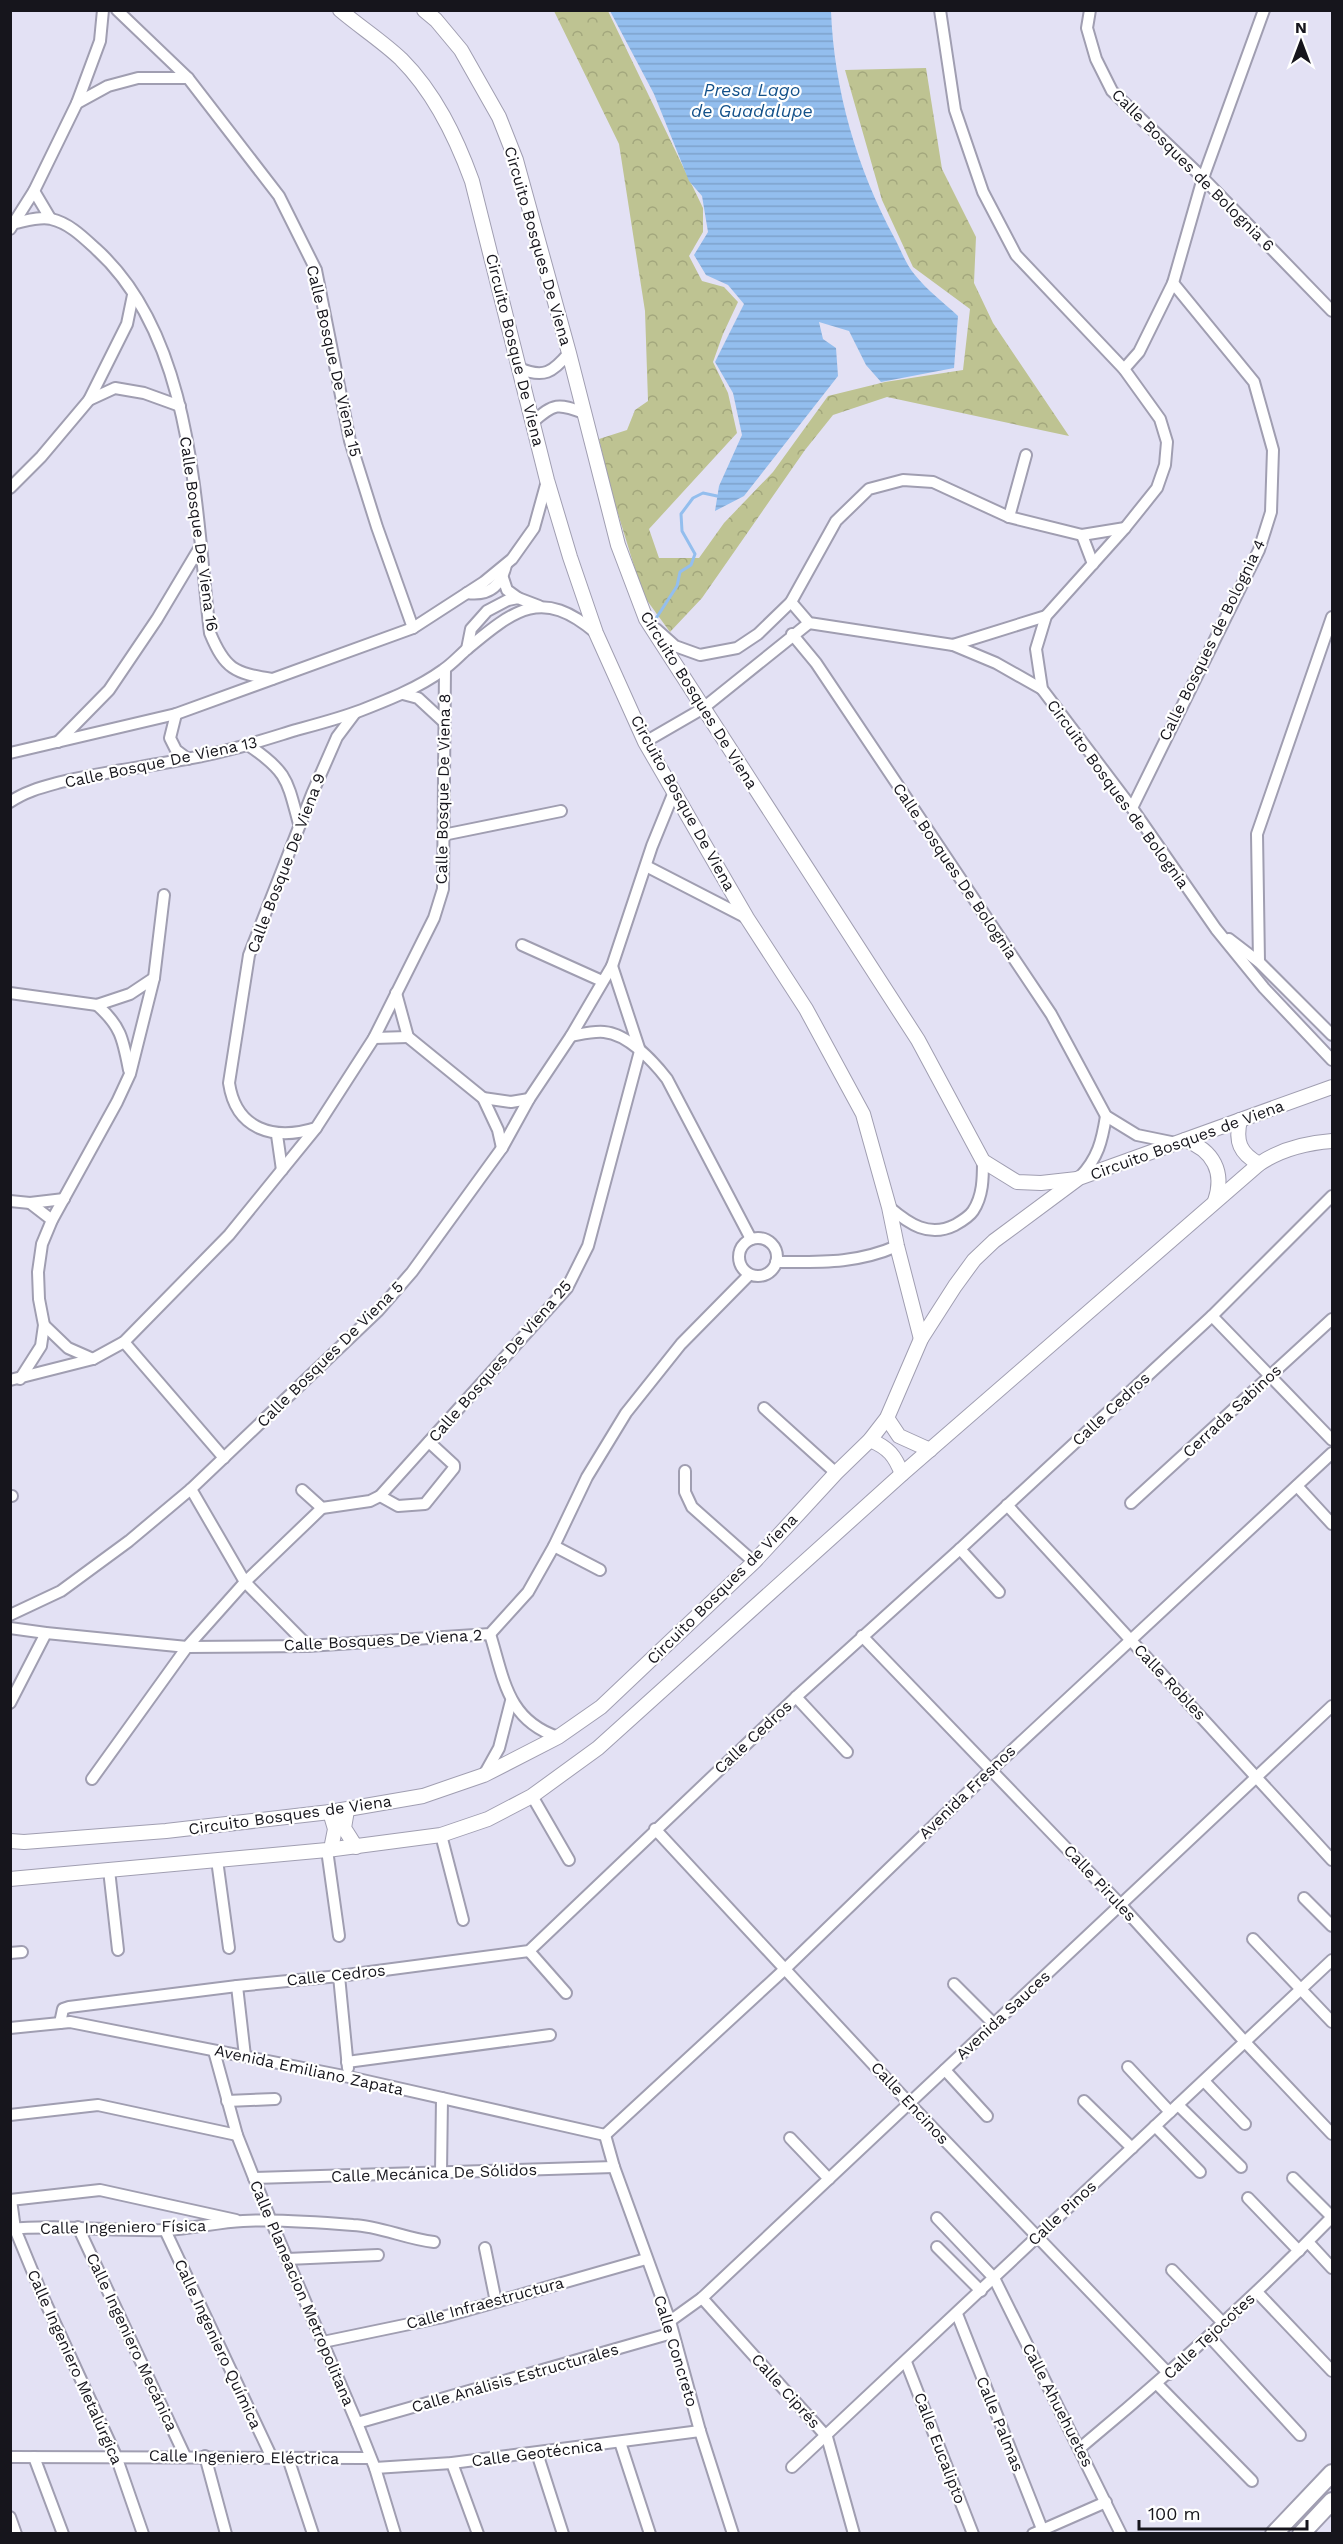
<svg xmlns="http://www.w3.org/2000/svg" width="1343" height="2544" font-family="'Work Sans',sans-serif">
	<defs>
		<pattern id="forest-crowns" width="20" height="18" patternUnits="userSpaceOnUse" patternTransform="scale(1.5)"><rect width="20" height="18" fill="#bec392"/><path d="M2 6a3 3 0 1 1 6 0M12 15a3 3 0 1 1 6 0" fill="none" stroke="#a3a77d"/></pattern>
		<pattern id="water-rules" width="6" height="5" patternUnits="userSpaceOnUse" patternTransform="scale(1.5)"><rect width="6" height="5" fill="#93beee"/><path d="M0 2.5h6" fill="none" stroke="#7ea2cc"/></pattern>
	</defs>
	<rect width="100%" height="100%" fill="#e3e1f4"/>
	<!-- forest -->
	<polygon fill="url(#forest-crowns)" points="554,11 608,11 703,208 703,232 689,256 702,281 724,287 738,302 723,334 713,362 728,393 737,433 649,529 659,558 699,558 724,523 773,472 828,396 885,382 963,370 970,309 913,267 882,200 845,70 926,68 942,169 976,237 974,283 993,323 1069,436 887,397 833,415 805,450 702,598 670,632 643,595 611,491 599,439 627,430 635,410 648,401 645,311 619,144"/>
	<!-- water -->
	<path fill="url(#water-rules)" d="M610,11h221c3,79 26,158 64,228 6,11 11,26 20,36 12,15 29,28 43,41l-4,52 -73,14 -15,-17 -17,-34 -30,-9 4,17 13,9 2,28 -94,120 -29,15 4,-25 23,-51 -9,-42 -18,-31 29,-58 -16,-19 -22,-10 -12,-20 14,-23 -6,-36 -13,-15 -35,-87z"/>
	<g fill="none" stroke-linecap="round" stroke-linejoin="round">
		<!-- stream -->
		<polyline stroke="#93beee" stroke-width="3" points="655,620 677,586 680,572 691,565 695,554 682,531 681,514 693,498 703,493 717,496"/>
		<defs>
			<g id="minor">
				<polyline points="117,10 188,78 279,196 316,270 350,441 377,527 413,628"/>
				<polyline points="940,10 955,110 983,192 1016,255 1124,369 1160,419 1167,442 1165,465 1157,488 1125,528 1046,616 1036,649 1042,689 1132,808 1216,929 1264,988 1332,1060"/>
				<polyline points="1090,10 1087,28 1096,59 1112,91 1203,178 1332,311"/>
				<polyline points="77,103 108,86 138,78 188,78"/>
				<polyline points="34,191 50,218"/>
				<path d="M15,223c10,-2 26,-7 36,-4 18,4 32,18 45,30 99,89 99,261 114,384 15,36 24,40 62,46"/>
				<polyline points="10,229 34,191 77,103 100,41 103,10"/>
				<path d="M519,368c25,11 34,4 50,-15"/>
				<polyline points="1124,369 1139,352 1173,283 1203,178 1264,10"/>
				<polyline points="89,400 127,324 133,295"/>
				<path d="M533,422c21,-19 25,-19 51,-9"/>
				<polyline points="10,488 41,457 89,400 115,388 144,393 180,406"/>
				<polyline points="1009,517 1026,455"/>
				<polyline points="1082,535 1093,564"/>
				<polyline points="503,578 507,590 518,598"/>
				<path d="M467,593c22,3 34,-7 39,-28"/>
				<polyline points="791,602 809,623 953,645 1046,616"/>
				<polyline points="656,629 675,646 700,655 737,648 758,634 791,602 836,521 869,489 903,480 933,482 1009,517 1082,535 1125,528"/>
				<polyline points="792,634 816,663 1051,1014 1106,1116 1137,1135 1176,1143"/>
				<polyline points="953,645 996,663 1042,689"/>
				<polyline points="467,649 471,629 487,611 508,600 518,598 539,606"/>
				<polyline points="403,694 418,698 444,722"/>
				<polyline points="176,714 170,738 176,750 188,759"/>
				<polyline points="58,742 109,690 157,619 200,547"/>
				<polyline points="645,742 702,709 809,623"/>
				<path d="M248,745c40,27 39,35 51,79"/>
				<polyline points="10,753 176,714 413,628 484,582 512,559 534,528 547,481"/>
				<path d="M10,802c16,-11 33,-15 51,-20 42,-10 83,-15 125,-23 38,-6 74,-18 110,-29 22,-6 45,-12 66,-20 28,-11 56,-22 81,-40 9,-6 16,-14 24,-21 48,-40 75,-62 129,-16"/>
				<polyline points="1132,808 1259,550 1271,512 1273,450 1254,382 1173,283"/>
				<polyline points="443,835 561,811"/>
				<polyline points="646,866 747,918"/>
				<polyline points="1229,939 1259,962 1332,1035"/>
				<polyline points="522,945 602,981"/>
				<polyline points="1259,962 1257,834 1332,617"/>
				<polyline points="612,966 640,1051"/>
				<polyline points="10,993 97,1005 130,994 154,978"/>
				<polyline points="396,993 408,1037 483,1098 498,1130 502,1148"/>
				<path d="M97,1005c24,21 26,34 32,65"/>
				<path d="M571,1036c11,-2 22,-5 33,-4 24,2 49,29 63,47l84,160"/>
				<polyline points="374,1038 408,1037"/>
				<polyline points="483,1098 511,1102 529,1099"/>
				<path d="M316,1128c-42,13 -80,2 -87,-45l20,-128 63,-161 25,-57 18,-24"/>
				<polyline points="277,1135 282,1170"/>
				<path d="M1080,1177c18,-19 22,-36 26,-61"/>
				<polyline points="10,1201 30,1203 64,1199"/>
				<polyline points="30,1203 52,1220"/>
				<path d="M889,1207c20,17 40,31 66,18 7,-4 14,-8 18,-14 10,-15 10,-33 10,-50"/>
				<circle cx="758" cy="1257" r="19"/>
				<path d="M776,1262c44,0 80,2 121,-16"/>
				<polyline points="1212,1316 1332,1440"/>
				<polyline points="44,1325 68,1348 93,1359"/>
				<polyline points="124,1342 224,1458"/>
				<polyline points="20,1379 41,1346 44,1325 39,1299 38,1272 42,1244 52,1220 117,1102 130,1074 154,978 164,895"/>
				<polyline points="10,1380 93,1359 124,1342 229,1235 316,1128 374,1038 434,918 443,889 445,669"/>
				<polyline points="764,1408 836,1473"/>
				<polyline points="685,1471 685,1492 692,1507 754,1562"/>
				<polyline points="1297,1486 1332,1524"/>
				<polyline points="191,1489 245,1582 308,1646"/>
				<polyline points="302,1490 322,1508 370,1501 380,1496 567,1288 588,1246 640,1051"/>
				<polyline points="10,1496 12,1496"/>
				<polyline points="380,1496 398,1506 425,1504 454,1468 454,1465 429,1442"/>
				<polyline points="1131,1503 1332,1319"/>
				<polyline points="1007,1505 1332,1860"/>
				<polyline points="554,1546 600,1570"/>
				<polyline points="960,1549 999,1592"/>
				<polyline points="10,1615 61,1591 129,1541 191,1489 378,1311 412,1272 502,1148 529,1099 571,1036 612,966 652,846 674,792"/>
				<polyline points="10,1628 46,1633 187,1647 308,1646 490,1634 528,1592 554,1546 587,1477 626,1413 681,1344 749,1275"/>
				<path d="M490,1634c14,45 17,86 68,103"/>
				<polyline points="862,1636 1120,1904 1245,2042 1332,2134"/>
				<polyline points="796,1697 847,1752"/>
				<polyline points="10,1703 46,1633"/>
				<polyline points="484,1775 499,1748 511,1701"/>
				<polyline points="92,1779 187,1647 245,1582 322,1508"/>
				<polyline points="532,1796 569,1860"/>
				<polyline points="655,1829 909,2103 1169,2374"/>
				<polyline points="441,1835 463,1920"/>
				<polyline points="327,1850 339,1936"/>
				<polyline points="217,1860 229,1948"/>
				<polyline points="109,1870 118,1950"/>
				<polyline points="1304,1898 1332,1926"/>
				<polyline points="1253,1939 1332,2022"/>
				<polyline points="529,1951 566,1993"/>
				<polyline points="10,1953 22,1952"/>
				<polyline points="339,1976 348,2068"/>
				<polyline points="954,1984 994,2024"/>
				<polyline points="237,1986 245,2056"/>
				<polyline points="60,2023 63,2009 69,2007 237,1986 339,1976 529,1951 796,1697 960,1549 1212,1316 1332,1196"/>
				<polyline points="10,2028 70,2022 349,2077 605,2135"/>
				<polyline points="214,2051 237,2135 271,2221 357,2423 375,2468 395,2534"/>
				<polyline points="347,2062 550,2035"/>
				<polyline points="1128,2067 1170,2112"/>
				<polyline points="945,2070 987,2116"/>
				<polyline points="1204,2081 1245,2124"/>
				<polyline points="227,2101 275,2099"/>
				<polyline points="1084,2101 1132,2148"/>
				<polyline points="1178,2105 1241,2167"/>
				<polyline points="10,2115 98,2105 237,2135"/>
				<polyline points="1155,2126 1200,2172"/>
				<polyline points="605,2135 785,1969 992,1769 1332,1453"/>
				<polyline points="605,2135 614,2167 670,2321 700,2431 733,2534"/>
				<polyline points="790,2138 829,2179"/>
				<polyline points="441,2172 442,2098"/>
				<polyline points="254,2178 614,2167"/>
				<polyline points="1293,2178 1332,2217"/>
				<polyline points="1248,2198 1299,2251"/>
				<polyline points="10,2200 100,2190 236,2220"/>
				<polyline points="11,2200 15,2229 43,2297 116,2456 143,2534"/>
				<polyline points="937,2218 994,2278 1121,2534"/>
				<polyline points="78,2227 185,2456"/>
				<path d="M10,2229c52,-5 104,3 156,1 26,-1 52,-8 77,-9 36,-2 74,1 110,4 27,1 53,14 81,17"/>
				<polyline points="165,2230 272,2458"/>
				<polyline points="1308,2242 1332,2268"/>
				<polyline points="937,2247 981,2291"/>
				<polyline points="485,2248 496,2302"/>
				<polyline points="287,2259 378,2255"/>
				<polyline points="1172,2270 1223,2323"/>
				<polyline points="1257,2292 1332,2371"/>
				<polyline points="702,2298 827,2437 854,2534"/>
				<polyline points="957,2314 1044,2534"/>
				<polyline points="670,2321 702,2298 1332,1706"/>
				<polyline points="1209,2336 1300,2435"/>
				<polyline points="323,2342 443,2317 646,2259"/>
				<polyline points="906,2362 973,2534"/>
				<polyline points="1157,2384 1252,2481"/>
				<polyline points="357,2423 672,2333"/>
				<polyline points="620,2442 650,2534"/>
				<path d="M1080,2448c88,-73 172,-149 252,-231"/>
				<polyline points="537,2453 563,2534"/>
				<polyline points="205,2456 226,2534"/>
				<polyline points="10,2457 370,2458"/>
				<polyline points="34,2457 63,2534"/>
				<polyline points="288,2458 313,2534"/>
				<polyline points="452,2463 478,2534"/>
				<polyline points="792,2467 1332,1960"/>
				<polyline points="375,2468 452,2463 700,2431"/>
				<polyline points="10,2517 16,2534"/>
				<polyline points="1033,2534 1106,2502"/>
			</g>
			<g id="major">
				<path d="M340,10c20,17 42,31 61,49 34,34 55,78 71,122l75,299 23,77 26,76 49,109 102,176 59,91 57,105 26,93 8,39 24,93"/>
				<polyline points="424,10 436,20 461,50 499,117 516,160 569,353 618,545 646,619 918,1040 983,1161 1017,1182 1041,1183 1077,1179"/>
				<path d="M1240,1120c-5,22 0,33 19,44"/>
				<path d="M1185,1140c28,10 40,32 30,61"/>
				<polyline points="887,1418 899,1436 930,1450"/>
				<path d="M870,1440c19,8 25,16 32,34"/>
				<polyline points="347,1810 344,1828 356,1847"/>
				<polyline points="330,1812 335,1829 331,1849"/>
				<polyline points="10,1841 24,1842 166,1831 330,1812 423,1796 484,1775 558,1737 601,1707 754,1562 836,1473 870,1440 887,1418 921,1339 955,1286 974,1260 994,1241 1079,1178 1332,1087"/>
				<path d="M10,1879l317,-29 114,-15 47,-16 44,-23 66,-48 304,-274 357,-310c22,-15 46,-21 73,-23"/>
			</g>
			<g id="highway">
				<polyline points="1274,2534 1332,2473"/>
				<polyline points="1301,2534 1332,2501"/>
			</g>
		</defs>
		<!-- minor casing -->
		<use href="#minor" stroke="#a09eb1" stroke-width="14"/>
		<!-- major casing -->
		<use href="#major" stroke="#a09eb1" stroke-width="16"/>
		<!-- highway casing -->
		<use href="#highway" stroke="#a09eb1" stroke-width="20"/>
		<!-- minor -->
		<use href="#minor" stroke="#fff" stroke-width="10"/>
		<!-- major -->
		<use href="#major" stroke="#fff" stroke-width="14"/>
		<!-- highway -->
		<use href="#highway" stroke="#fff" stroke-width="16"/>
	</g>
	<g text-anchor="middle" dominant-baseline="central" stroke-width="4.5" stroke-linejoin="round" paint-order="stroke">
		<!-- street labels -->
		<g font-size="16" fill="#16151c" stroke="#fff">
			<text transform="translate(1193 170) rotate(45)">Calle Bosques de Bolognia 6</text>
			<text transform="translate(538 246) rotate(74)">Circuito Bosques De Viena</text>
			<text transform="translate(515 350) rotate(76)">Circuito Bosque De Viena</text>
			<text transform="translate(334 361) rotate(77)">Calle Bosque De Viena 15</text>
			<text transform="translate(199 534) rotate(82)">Calle Bosque De Viena 16</text>
			<text transform="translate(1212 640) rotate(-64)">Calle Bosques de Bolognia 4</text>
			<text transform="translate(699 700) rotate(58)">Circuito Bosques De Viena</text>
			<text transform="translate(161 762) rotate(-12)">Calle Bosque De Viena 13</text>
			<text transform="translate(443 789) rotate(-89)">Calle Bosque De Viena 8</text>
			<text transform="translate(1118 794) rotate(54)">Circuito Bosques de Bolognia</text>
			<text transform="translate(683 803) rotate(61)">Circuito Bosque De Viena</text>
			<text transform="translate(286 863) rotate(-69)">Calle Bosque De Viena 9</text>
			<text transform="translate(955 871) rotate(56)">Calle Bosques De Bolognia</text>
			<text transform="translate(1187 1140) rotate(-20)">Circuito Bosques de Viena</text>
			<text transform="translate(330 1354) rotate(-45)">Calle Bosques De Viena 5</text>
			<text transform="translate(500 1361) rotate(-49)">Calle Bosques De Viena 25</text>
			<text transform="translate(1111 1409) rotate(-43)">Calle Cedros</text>
			<text transform="translate(1232 1411) rotate(-43)">Cerrada Sabinos</text>
			<text transform="translate(722 1589) rotate(-45)">Circuito Bosques de Viena</text>
			<text transform="translate(383 1640) rotate(-3)">Calle Bosques De Viena 2</text>
			<text transform="translate(1170 1682) rotate(47)">Calle Robles</text>
			<text transform="translate(753 1737) rotate(-43)">Calle Cedros</text>
			<text transform="translate(967 1792) rotate(-44)">Avenida Fresnos</text>
			<text transform="translate(290 1815) rotate(-8)">Circuito Bosques de Viena</text>
			<text transform="translate(1100 1883) rotate(47)">Calle Pirules</text>
			<text transform="translate(336 1975) rotate(-6)">Calle Cedros</text>
			<text transform="translate(1003 2015) rotate(-43)">Avenida Sauces</text>
			<text transform="translate(309 2070) rotate(12)">Avenida Emiliano Zapata</text>
			<text transform="translate(910 2103) rotate(47)">Calle Encinos</text>
			<text transform="translate(434 2173) rotate(-2)">Calle Mecánica De Sólidos</text>
			<text transform="translate(1062 2213) rotate(-43)">Calle Pinos</text>
			<text transform="translate(123 2227) rotate(-1)">Calle Ingeniero Física</text>
			<text transform="translate(302 2293) rotate(67)">Calle Planeacion Metropolitana</text>
			<text transform="translate(485 2303) rotate(-15)">Calle Infraestructura</text>
			<text transform="translate(1209 2336) rotate(-43)">Calle Tejocotes</text>
			<text transform="translate(132 2342) rotate(65)">Calle Ingeniero Mecánica</text>
			<text transform="translate(218 2344) rotate(65)">Calle Ingeniero Química</text>
			<text transform="translate(676 2351) rotate(73)">Calle Concreto</text>
			<text transform="translate(75 2367) rotate(66)">Calle Ingeniero Metalúrgica</text>
			<text transform="translate(515 2378) rotate(-16)">Calle Análisis Estructurales</text>
			<text transform="translate(786 2391) rotate(48)">Calle Ciprés</text>
			<text transform="translate(1058 2405) rotate(63)">Calle Ahuehuetes</text>
			<text transform="translate(1000 2424) rotate(68)">Calle Palmas</text>
			<text transform="translate(940 2448) rotate(69)">Calle Eucalipto</text>
			<text transform="translate(537 2453) rotate(-7)">Calle Geotécnica</text>
			<text transform="translate(244 2457) rotate(1)">Calle Ingeniero Eléctrica</text>
		</g>
		<!-- water labels -->
		<g font-size="18" font-style="italic" fill="#13518a" stroke="#fff">
			<text x="752" y="89">Presa Lago<tspan x="752" dy="21">de Guadalupe</tspan></text>
		</g>
	</g>
	<!-- border -->
	<rect width="1343" height="2544" fill="none" stroke="#16151c" stroke-width="24"/>
	<!-- north arrow -->
	<g transform="translate(1301 42)" stroke="#ffffff" stroke-width="4.5" paint-order="stroke">
	<path d="M0-4.5L10 22L0 15L-10 22Z" fill="#16151c"/>
	<text y="-9" font-size="16" font-weight="bold" text-anchor="middle" fill="#16151c">N</text>
	</g>
	<!-- scale -->
	<path d="M1139 2520v9h168v-9" fill="none" stroke="#16151c" stroke-width="3"/>
	<text x="1148" y="2520" font-size="18" fill="#16151c" stroke="#ffffff" stroke-width="4.5" paint-order="stroke">100 m</text>
</svg>
